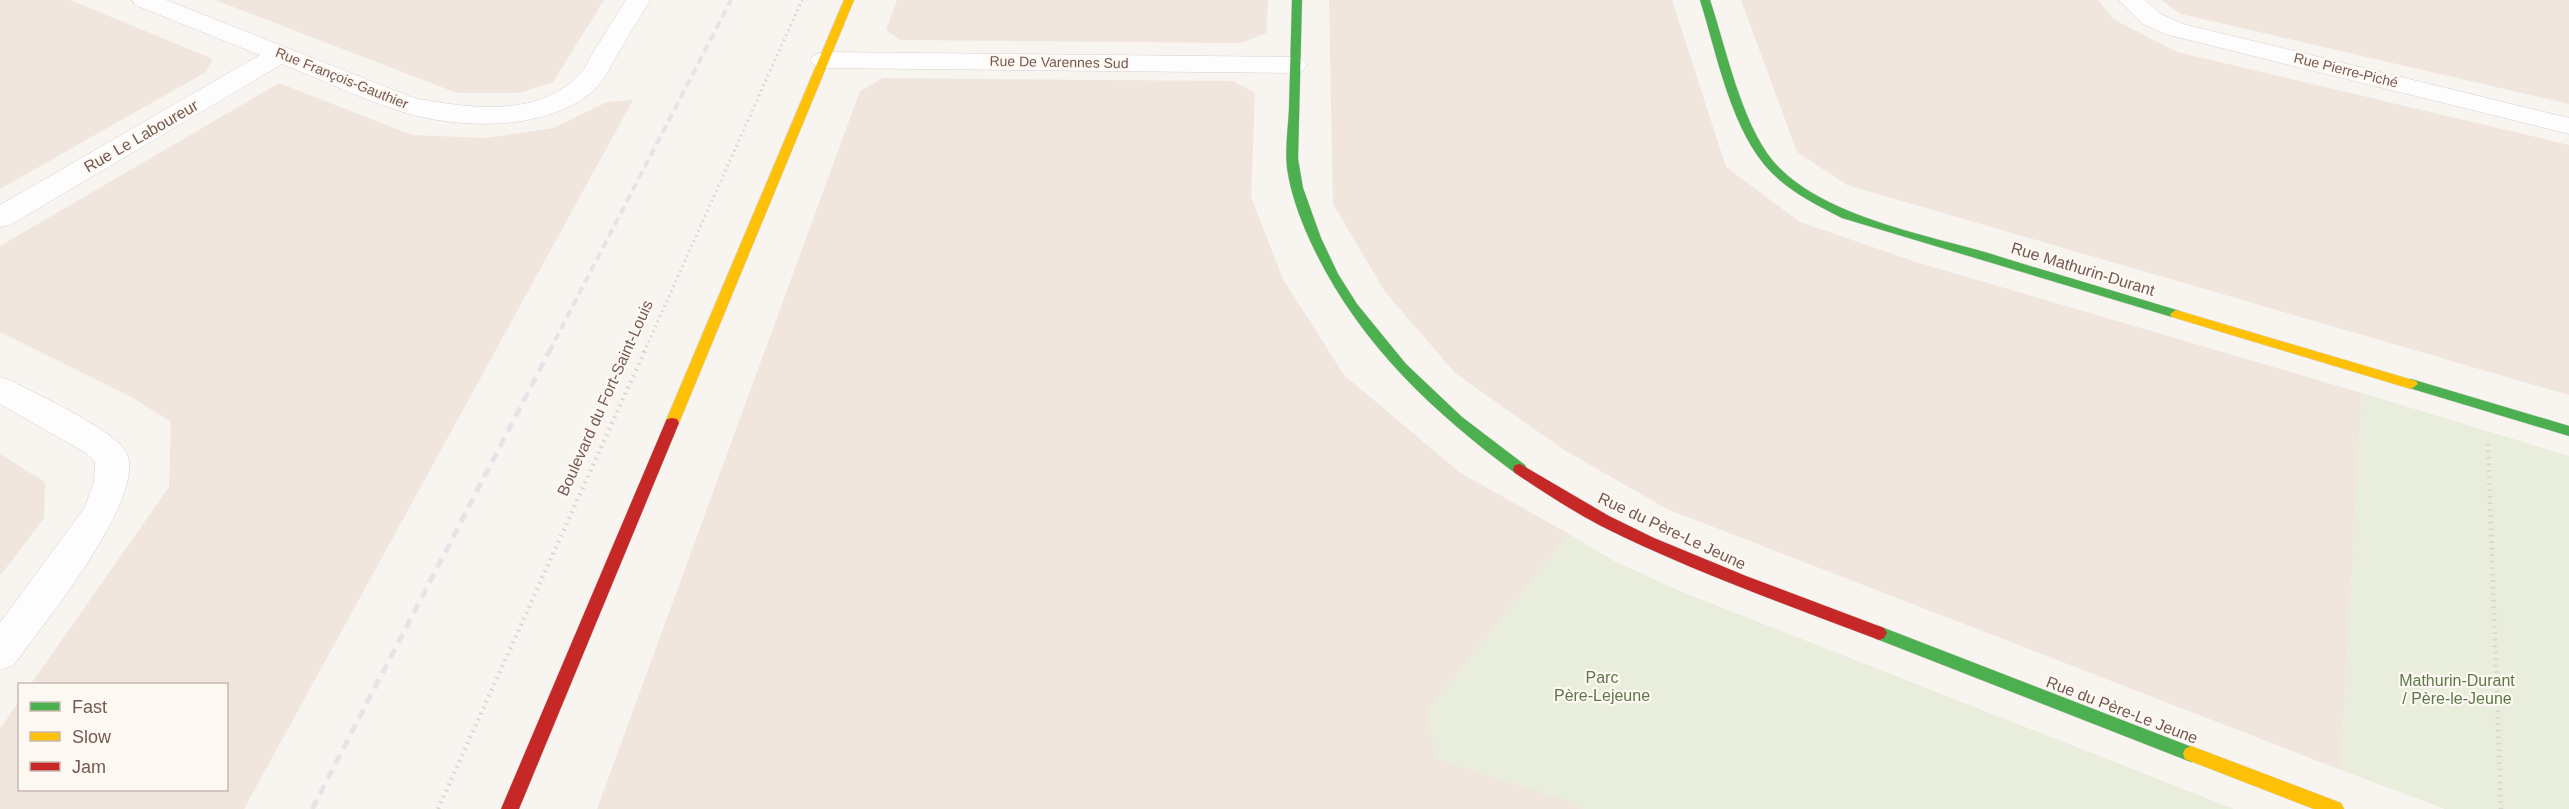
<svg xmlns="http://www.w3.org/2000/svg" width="2569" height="809" font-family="Helvetica,sans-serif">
	<rect width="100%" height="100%" fill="#f8f4f0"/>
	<!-- residential -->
	<g fill="#f0e6de">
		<polygon points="0,0 70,0 213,59 206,72 0,189"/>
		<polygon points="215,0 604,0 553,82 519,93 457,93"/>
		<polygon points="897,0 1268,0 1266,33 1241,43 900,40 886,30"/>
		<polygon points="1329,0 1672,0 1726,167 1800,222 1916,262 2362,393 2341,770 1667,509 1564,450 1455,373 1385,292 1333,204"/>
		<polygon points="1741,0 2098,0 2113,19 2177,52 2569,145 2569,395 1847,185 1797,152"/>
		<polygon points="2161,0 2569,0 2569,104 2181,14"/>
		<polygon points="883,78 1233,81 1255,93 1251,197 1283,279 1344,375 1459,472 1569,534 1428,710 1583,809 597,809 860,91"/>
		<polygon points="279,83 412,135 485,138 554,128 607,102 633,100 244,809 0,809 0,729 19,701 20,790 226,790 226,684 31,684 169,487 171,422 133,398 0,332 0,246"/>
		<polygon points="0,454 45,482 44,518 0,576"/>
	</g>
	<!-- green -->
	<g fill="#e8eddc">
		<polygon points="2362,393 2569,456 2569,809 2445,809 2341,770"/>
		<polygon points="1569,534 1616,562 1682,592 2234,809 1583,809 1572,802 1435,759 1428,710"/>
	</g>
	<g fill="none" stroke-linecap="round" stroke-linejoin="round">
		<defs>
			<g id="street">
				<path d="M132,0h34l248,98c53,10 124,21 166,-24 6,-6 9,-15 14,-23 11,-17 21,-34 32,-51h24c-11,18 -22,37 -33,55 -6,10 -11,22 -19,31 -45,47 -144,44 -201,24 -39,-13 -77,-31 -115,-46l-272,161 -10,2v-22l260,-150 -125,-50z"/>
				<polygon points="2119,0 2145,0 2161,14 2183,24 2569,118 2569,134 2165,34 2143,24"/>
				<polygon points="823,52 1294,57 1303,60 1307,65 1303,70 1294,73 823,68 814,65 810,60 814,55"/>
				<path d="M0,377l12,4c26,14 96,46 112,68 31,41 -85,180 -110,216l-14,5v-47l85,-116 9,-26 1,-19 -9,-9 -86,-49z"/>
			</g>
			<g id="fast">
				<path d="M1292,0h10l-4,159 5,29 18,50 17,36 19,30 49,60 56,53 63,48 2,4 -2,4h-10c-83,-62 -155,-129 -201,-224 -12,-25 -23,-53 -27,-81 -2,-20 1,-39 2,-59 1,-36 2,-73 3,-109z"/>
				<path d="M1700,0h10c16,48 31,122 63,161 46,54 149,73 215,92 64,20 128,39 192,58l2,3 -2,3h-8l-330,-99c-25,-13 -50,-25 -70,-45 -41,-41 -55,-119 -72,-173z"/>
				<polygon points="2411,379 2569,426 2569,436 2406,387 2404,384 2406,381"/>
				<polygon points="1879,626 2197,749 2199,754 2197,759 2191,762 1874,638 1871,633 1874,628"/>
			</g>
			<g id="slow">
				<polygon points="844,0 854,0 679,423 677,427 667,427 665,423"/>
				<polygon points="2176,310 2416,381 2418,384 2411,389 2172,317 2170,314"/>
				<polygon points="2191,746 2341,803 2344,809 2314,809 2185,759 2183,754 2185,749"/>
			</g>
			<g id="jam">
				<polygon points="672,418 677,419 679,423 519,809 501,809 665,423 667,419"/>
				<path d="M1520,464l89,52 45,22 92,38 138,52 3,5 -3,5 -5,2 -5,-2c-92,-35 -185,-68 -273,-112 -30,-16 -58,-34 -86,-53l-2,-4 2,-4z"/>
			</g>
		</defs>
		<!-- street casing -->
		<use href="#street" stroke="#d7d1ce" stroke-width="1"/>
		<!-- fast casing -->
		<use href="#fast" stroke="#d7d0cc" stroke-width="1"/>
		<!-- slow casing -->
		<use href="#slow" stroke="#d7d0cc" stroke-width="1"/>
		<!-- jam casing -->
		<use href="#jam" stroke="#d7d0cc" stroke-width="1"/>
		<!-- path-far1 -->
		<polyline stroke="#dad3d0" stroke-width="3" stroke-dasharray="1.5 4" stroke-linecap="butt" points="644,352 802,0"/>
		<!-- path -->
		<g stroke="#dad3d0" stroke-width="4.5" stroke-dasharray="1.5 5" stroke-linecap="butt">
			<polyline points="2488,444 2501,809"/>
			<polyline points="438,809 645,350"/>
		</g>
		<!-- street -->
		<use href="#street" fill="#fefdfd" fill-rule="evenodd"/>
		<!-- fast -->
		<use href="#fast" fill="#4caf50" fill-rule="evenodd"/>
		<!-- slow -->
		<use href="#slow" fill="#ffc107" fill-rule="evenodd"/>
		<!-- jam -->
		<use href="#jam" fill="#c62828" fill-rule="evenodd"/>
		<!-- rail-far1 -->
		<polyline stroke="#e5e4e6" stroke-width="4" stroke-dasharray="8 5" stroke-linecap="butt" points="549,352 731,0"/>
		<!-- rail -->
		<polyline stroke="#e5e4e6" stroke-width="5" stroke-dasharray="10 7" stroke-linecap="butt" points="312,809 550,350"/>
	</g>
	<g text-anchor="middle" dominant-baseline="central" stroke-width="4.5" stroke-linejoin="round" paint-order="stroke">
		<!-- far-street labels -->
		<g font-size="14" fill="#745a51" stroke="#fef8f3">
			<text transform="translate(1059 62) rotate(1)">Rue De Varennes Sud</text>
			<text transform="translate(2346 70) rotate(14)">Rue Pierre-Piché</text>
			<text transform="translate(342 78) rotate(22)">Rue François-Gauthier</text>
		</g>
		<!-- street labels -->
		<g font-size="16" fill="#745a51" stroke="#fef8f3">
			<text transform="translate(141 136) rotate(-30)">Rue Le Laboureur</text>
			<text transform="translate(2083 269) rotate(17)">Rue Mathurin-Durant</text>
			<text transform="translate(605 398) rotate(-66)">Boulevard du Fort-Saint-Louis</text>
			<text transform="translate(1672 531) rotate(25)">Rue du Père-Le Jeune</text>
			<text transform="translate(2122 710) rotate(21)">Rue du Père-Le Jeune</text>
		</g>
		<!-- park labels -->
		<g font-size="16" fill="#5d784a" stroke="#fef8f3">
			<text x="1602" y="677">Parc<tspan x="1602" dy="18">Père-Lejeune</tspan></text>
			<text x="2457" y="680">Mathurin-Durant<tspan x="2457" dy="18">/ Père-le-Jeune</tspan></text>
		</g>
	</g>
	<!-- legend -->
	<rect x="18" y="683" width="210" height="108" fill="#fef8f3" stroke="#c7b9b2" stroke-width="1.5"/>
	<rect x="30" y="702" width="30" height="9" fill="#4caf50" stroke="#c7b9b2" stroke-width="1.5"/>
	<text x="72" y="713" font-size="18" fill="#745a51">Fast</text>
	<rect x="30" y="732" width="30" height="9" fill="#ffc107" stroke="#c7b9b2" stroke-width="1.5"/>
	<text x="72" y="743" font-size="18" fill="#745a51">Slow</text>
	<rect x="30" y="762" width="30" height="9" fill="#c62828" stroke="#c7b9b2" stroke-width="1.5"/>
	<text x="72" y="773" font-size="18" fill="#745a51">Jam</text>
</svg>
